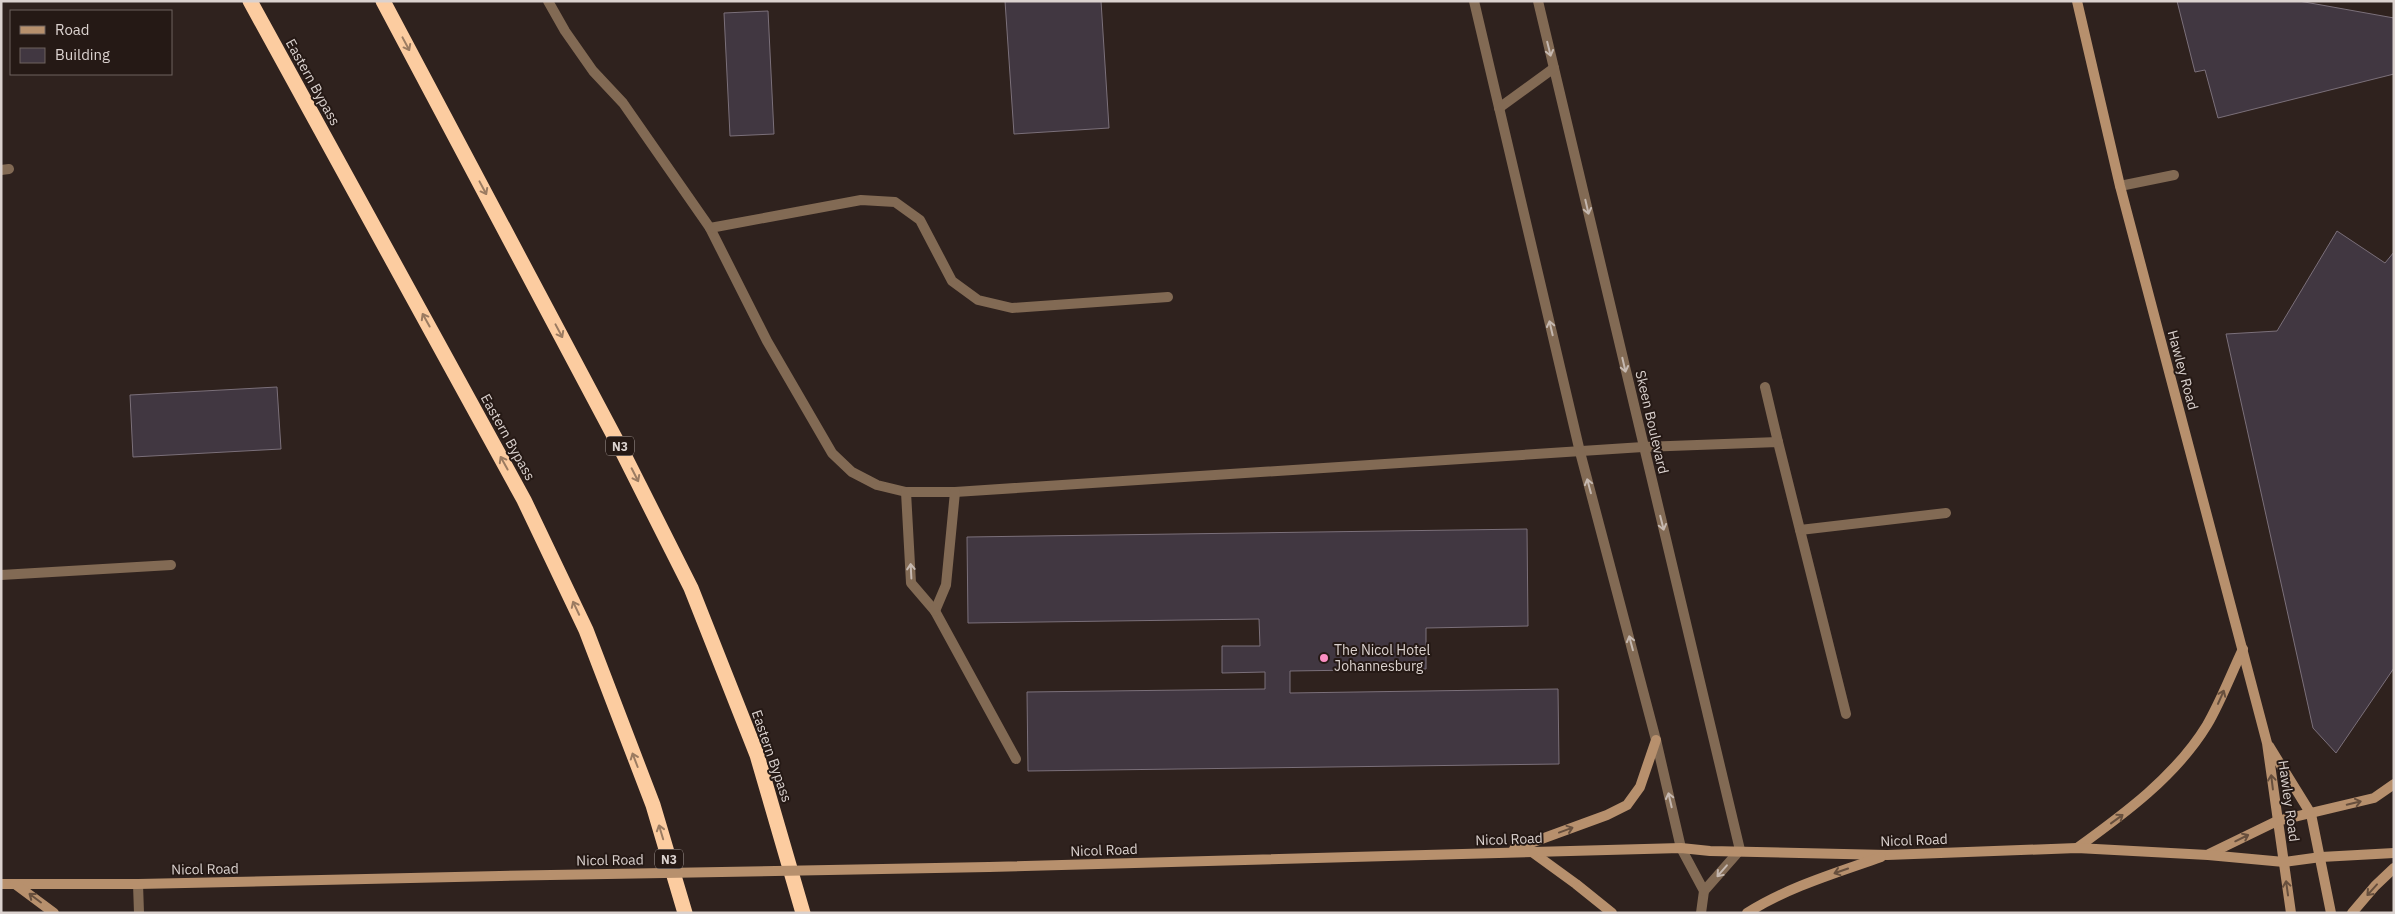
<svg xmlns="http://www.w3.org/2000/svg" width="2395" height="914" font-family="'IBM Plex Sans',sans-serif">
	<rect width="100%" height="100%" fill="#2f221e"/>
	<!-- building -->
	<g fill="#413741" stroke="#7b707a">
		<polygon points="1005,1 1101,1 1109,128 1014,134"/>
		<polygon points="2177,1 2299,1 2394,18 2394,74 2218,118 2205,70 2195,72"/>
		<polygon points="768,11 774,134 730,136 724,13"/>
		<polygon points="2337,231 2385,263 2394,252 2394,668 2336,753 2313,728 2226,334 2277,331"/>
		<polygon points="277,387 281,449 133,457 130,395"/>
		<polygon points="1527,529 1528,626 1426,628 1426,669 1290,671 1290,693 1558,689 1559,764 1028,771 1027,692 1265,689 1265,672 1222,673 1222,646 1260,646 1259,619 968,623 967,537"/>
	</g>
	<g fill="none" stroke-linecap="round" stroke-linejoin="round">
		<!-- service -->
		<g stroke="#826a54" stroke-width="10">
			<polyline points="548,1 565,31 593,71 623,103 710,228 767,341 832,453 852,472 877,485 906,492 955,492 1643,447 1778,442 1846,714"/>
			<polyline points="2120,186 2174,175"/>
			<polyline points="710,228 861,200 895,202 920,220 952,281 978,300 1012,308 1168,297"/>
			<polyline points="1765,387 1778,442"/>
			<polyline points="906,492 911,583 935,611 1016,759"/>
			<polyline points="1800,530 1946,513"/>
			<polyline points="1,575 171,565"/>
			<polyline points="935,611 946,585 955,492"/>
			<polyline points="1681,848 1704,891 1701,913"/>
			<polyline points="138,884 139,913"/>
			<polyline points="1704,891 1740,850"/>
		</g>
		<!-- minor -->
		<polyline stroke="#826a54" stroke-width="10" points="1,170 9,169"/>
		<!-- tertiary -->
		<g stroke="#826a54" stroke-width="10">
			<polyline points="1474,1 1580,452 1656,740 1681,848"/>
			<polyline points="1538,1 1740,850"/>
			<polyline points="1499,108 1554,68"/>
		</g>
		<!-- secondary -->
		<g stroke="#b7906d" stroke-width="10">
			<polyline points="2077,1 2120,186 2267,743 2291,913"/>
			<polyline points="2269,746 2311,814 2331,913"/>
			<path d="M2077,848c47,-34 99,-72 130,-123 14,-24 24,-51 36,-76"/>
			<polyline points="1514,849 1607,815 1627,805 1640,787 1656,740"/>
			<polyline points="1532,852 1576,884 1612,913"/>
			<polyline points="2209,854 2277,821 2374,798 2394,784"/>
			<polyline points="989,867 1681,848 1710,851 1887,855 2077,848 2208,855 2284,862 2321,857 2394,853"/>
			<polyline points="1,884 138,884 500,876"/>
			<polyline points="15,884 54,913"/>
			<path d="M1747,913c41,-26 89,-40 134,-56"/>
			<polyline points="2352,913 2375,886 2394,868"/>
		</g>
		<!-- motorway -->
		<g stroke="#fccca0" stroke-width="15">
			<polyline points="250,1 524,500 586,630 653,805 685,913"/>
			<polyline points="383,1 622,451 691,588 757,755 803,913"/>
		</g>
		<!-- secondary-bridge -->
		<polyline stroke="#b7906d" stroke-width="10" points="500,876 989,867"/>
	</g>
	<!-- one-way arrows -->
	<defs><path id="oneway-shaft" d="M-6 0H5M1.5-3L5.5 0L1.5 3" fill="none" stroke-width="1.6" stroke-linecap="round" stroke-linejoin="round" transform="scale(1.25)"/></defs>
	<g stroke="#9b7b61">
		<use href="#oneway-shaft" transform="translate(406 44) rotate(62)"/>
		<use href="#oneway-shaft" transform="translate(483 188) rotate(62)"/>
		<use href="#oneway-shaft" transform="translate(426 320) rotate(-119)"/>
		<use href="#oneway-shaft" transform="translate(559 331) rotate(62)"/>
		<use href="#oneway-shaft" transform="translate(504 463) rotate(-119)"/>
		<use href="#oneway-shaft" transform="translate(635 475) rotate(63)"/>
		<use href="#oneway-shaft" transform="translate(576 608) rotate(-115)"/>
		<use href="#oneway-shaft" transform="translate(635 760) rotate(-111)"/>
		<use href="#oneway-shaft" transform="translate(661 832) rotate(-107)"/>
	</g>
	<g stroke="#c5b8b0">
		<use href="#oneway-shaft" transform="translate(1549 49) rotate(76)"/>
		<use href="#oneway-shaft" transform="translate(1587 207) rotate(77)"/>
		<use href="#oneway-shaft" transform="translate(1551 328) rotate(-103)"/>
		<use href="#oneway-shaft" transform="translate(1624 365) rotate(77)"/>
		<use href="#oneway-shaft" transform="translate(1589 486) rotate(-105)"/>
		<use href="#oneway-shaft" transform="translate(1662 523) rotate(76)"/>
		<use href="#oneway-shaft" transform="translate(911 571) rotate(-93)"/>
		<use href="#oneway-shaft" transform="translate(1631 643) rotate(-105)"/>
		<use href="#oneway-shaft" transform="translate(1670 800) rotate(-103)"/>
		<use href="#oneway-shaft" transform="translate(1722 871) rotate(131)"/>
	</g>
	<g stroke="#674f3d">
		<use href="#oneway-shaft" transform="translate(2221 697) rotate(-66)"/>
		<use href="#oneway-shaft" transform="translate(2272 782) rotate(-97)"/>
		<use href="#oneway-shaft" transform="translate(2354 803) rotate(-14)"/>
		<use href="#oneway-shaft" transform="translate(2117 819) rotate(-36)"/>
		<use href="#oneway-shaft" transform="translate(1566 830) rotate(-20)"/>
		<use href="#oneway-shaft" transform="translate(2242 838) rotate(-26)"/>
		<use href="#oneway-shaft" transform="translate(1841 871) rotate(161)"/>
		<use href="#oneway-shaft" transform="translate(2287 888) rotate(-98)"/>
		<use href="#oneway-shaft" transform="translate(2372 890) rotate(132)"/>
		<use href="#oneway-shaft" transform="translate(35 898) rotate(-143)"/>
	</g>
	<!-- markers -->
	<circle fill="#fb8fc3" stroke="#251915" stroke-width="2" cx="1324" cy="658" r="5"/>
	<g text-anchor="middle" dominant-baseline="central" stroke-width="4" stroke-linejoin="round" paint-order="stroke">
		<!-- shield labels -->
		<g fill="#251915" stroke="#a49a97" stroke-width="1">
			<rect x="606" y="436.5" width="28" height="19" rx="4"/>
			<rect x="655" y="849.5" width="28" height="19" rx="4"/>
		</g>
		<g font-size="12" font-weight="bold" fill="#dbd2cf">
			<text x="620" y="446">N3</text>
			<text x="669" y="859">N3</text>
		</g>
		<!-- street labels -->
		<g font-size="14" fill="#dbd2cf" stroke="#251915">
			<text transform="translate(313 82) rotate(61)">Eastern Bypass</text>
			<text transform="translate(2183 370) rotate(75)">Hawley Road</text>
			<text transform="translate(1652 422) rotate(77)">Skeen Boulevard</text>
			<text transform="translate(508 437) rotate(61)">Eastern Bypass</text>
			<text transform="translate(772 756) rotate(71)">Eastern Bypass</text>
			<text transform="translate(2289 801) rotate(82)">Hawley Road</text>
			<text transform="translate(1509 839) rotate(-2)">Nicol Road</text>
			<text transform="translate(1914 840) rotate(-2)">Nicol Road</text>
			<text transform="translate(1104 850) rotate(-2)">Nicol Road</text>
			<text transform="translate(610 860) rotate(-1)">Nicol Road</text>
			<text transform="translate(205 869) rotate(-1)">Nicol Road</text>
		</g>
		<!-- poi labels -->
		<g font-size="14" fill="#dbd2cf" stroke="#251915" text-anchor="start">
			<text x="1334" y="650">The Nicol Hotel<tspan x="1334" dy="16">Johannesburg</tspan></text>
		</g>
	</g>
	<!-- border -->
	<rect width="2395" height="914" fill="none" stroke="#dbd2cf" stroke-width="5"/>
	<!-- legend -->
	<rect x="10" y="10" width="162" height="65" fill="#251915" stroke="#6e635f"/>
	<rect x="20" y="26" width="25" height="8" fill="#b7906d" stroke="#6e635f"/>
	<text x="55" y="35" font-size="15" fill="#dbd2cf">Road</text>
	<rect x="20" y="48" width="25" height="15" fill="#413741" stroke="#6e635f"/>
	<text x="55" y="60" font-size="15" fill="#dbd2cf">Building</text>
</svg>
